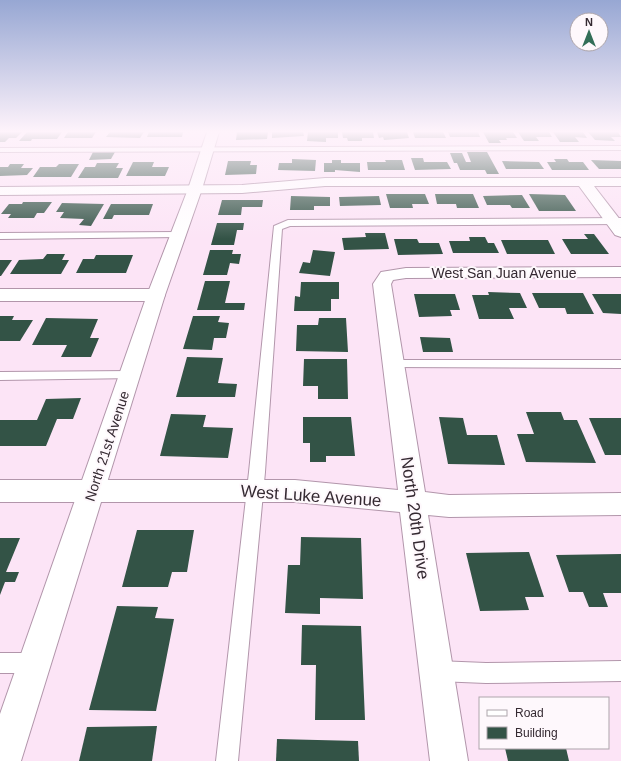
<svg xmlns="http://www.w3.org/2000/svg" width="621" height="761" font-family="Arial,sans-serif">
	<rect width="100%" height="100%" fill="#fce4f6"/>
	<!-- building -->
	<g fill="#335346">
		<polygon points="0,132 22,132 16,138 9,138 5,142 0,142"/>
		<polygon points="27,132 62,132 57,139 32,139 31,141 19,141"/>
		<polygon points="68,132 96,132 92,138 64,138"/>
		<polygon points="110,132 144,132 140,138 106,137"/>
		<polygon points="149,132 183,132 182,137 147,137"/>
		<polygon points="237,132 268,132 267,139 236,140"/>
		<polygon points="272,132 303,132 304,136 272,138"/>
		<polygon points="308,132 338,132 338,138 326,138 326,142 307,141"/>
		<polygon points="342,132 373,132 374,138 362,138 362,141 348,141 347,138 343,138"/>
		<polygon points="377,132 407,132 409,138 384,140 383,137 379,138"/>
		<polygon points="413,132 443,132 446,138 415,138"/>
		<polygon points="448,132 478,132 480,137 450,137"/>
		<polygon points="483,132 513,132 517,138 506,138 507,140 499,140 501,143 489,143"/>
		<polygon points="518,132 549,132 552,137 536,137 539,141 524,141"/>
		<polygon points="553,132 583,132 587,138 575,137 579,142 560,142"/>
		<polygon points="588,132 618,132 621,137 611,137 615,141 595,140"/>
		<polygon points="93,152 115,152 111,159 89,160"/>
		<polygon points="467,152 487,152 499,174 487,174 485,170 460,170 457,163 454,163 450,153 462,153 466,162 471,162"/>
		<polygon points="411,158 423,158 424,162 447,162 451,169 415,170"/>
		<polygon points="292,159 316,160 315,171 278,170 279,163 292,163"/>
		<polygon points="554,159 567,159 569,162 583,162 589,170 552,170 547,162 556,162"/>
		<polygon points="332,160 341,160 341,163 360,163 360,172 335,170 335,172 324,172 324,163 332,163"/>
		<polygon points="385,160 402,160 405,170 368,170 367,162 386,162"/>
		<polygon points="591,160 621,161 621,169 599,169"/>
		<polygon points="228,161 251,161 250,165 257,165 256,174 225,175"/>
		<polygon points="502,161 539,162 544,169 506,169"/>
		<polygon points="133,162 154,162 152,167 169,167 165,176 126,176"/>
		<polygon points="97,163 119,163 116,168 123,168 118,178 78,178 85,167 95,167"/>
		<polygon points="10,164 24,164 21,168 33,168 27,175 0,176 0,167 8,167"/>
		<polygon points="59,164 79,164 71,177 33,177 40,167 56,167"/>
		<polygon points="386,194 425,194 429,204 412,204 413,208 390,208"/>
		<polygon points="435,194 473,194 479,208 457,208 456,204 437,204"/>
		<polygon points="529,194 565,195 576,211 539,211"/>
		<polygon points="522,195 530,208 512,208 510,205 487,205 483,196"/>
		<polygon points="291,196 330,197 330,206 314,206 314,210 290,210"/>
		<polygon points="379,196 381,205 340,206 339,197"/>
		<polygon points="222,200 263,200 262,207 242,207 241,215 218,215"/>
		<polygon points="23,202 52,202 44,213 37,213 34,218 8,218 11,214 1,214 9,204 22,204"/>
		<polygon points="62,203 104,204 91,226 79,225 84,219 60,218 64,212 56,212"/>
		<polygon points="111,204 153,204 149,215 114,215 112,219 103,219"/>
		<polygon points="217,223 244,223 243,230 237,230 234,245 211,245"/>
		<polygon points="365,233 385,233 389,249 344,250 342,238 366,237"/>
		<polygon points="584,234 594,234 609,254 571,254 562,239 588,239"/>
		<polygon points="469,237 485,237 488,243 494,243 499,253 453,253 449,241 470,241"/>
		<polygon points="394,239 417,239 419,243 439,243 443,254 398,255"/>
		<polygon points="501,240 548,240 555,254 507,254"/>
		<polygon points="210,250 233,250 232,254 241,254 239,264 230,263 227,275 203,275"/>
		<polygon points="313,250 335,252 330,276 299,273 303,262 310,263"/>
		<polygon points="47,254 65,254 62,260 69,260 61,274 10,274 19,260 43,259"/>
		<polygon points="96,255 133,255 126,273 76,273 83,259 94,259"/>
		<polygon points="0,260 12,260 1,276 0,276"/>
		<polygon points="205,281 230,281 225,303 245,303 244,310 197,310"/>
		<polygon points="301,282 339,282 339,299 331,299 331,311 294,311 295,296 300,297"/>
		<polygon points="488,292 520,293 527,308 509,308 514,319 479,319 472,295 489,295"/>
		<polygon points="532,293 583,293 594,314 567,314 565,308 539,308"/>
		<polygon points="414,294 455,294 460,310 450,310 452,316 419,317"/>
		<polygon points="592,294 621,294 621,314 603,313"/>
		<polygon points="0,316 14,316 12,320 33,320 20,341 0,341"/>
		<polygon points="193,316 220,316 218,322 229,323 226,338 214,338 212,350 183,349"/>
		<polygon points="46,318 98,319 90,338 99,338 91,357 61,357 67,345 32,345"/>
		<polygon points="319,318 346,318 348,352 296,351 297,325 318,325"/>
		<polygon points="420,337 450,338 453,352 423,352"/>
		<polygon points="187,357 223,358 218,383 237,384 235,397 176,397"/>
		<polygon points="304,359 347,359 348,399 318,399 318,386 303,386"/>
		<polygon points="81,398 73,419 57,419 46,446 0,446 0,420 37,420 46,399"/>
		<polygon points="526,412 561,412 564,420 577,420 596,463 526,462 517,434 534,434"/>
		<polygon points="171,414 206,415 203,427 233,428 228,458 160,456"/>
		<polygon points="303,417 351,417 355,456 326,456 326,462 310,462 310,443 303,443"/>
		<polygon points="439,417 463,418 467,435 497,435 505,465 448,464"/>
		<polygon points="589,418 621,418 621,455 605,455"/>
		<polygon points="137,530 194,530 187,572 172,572 168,587 122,587"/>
		<polygon points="301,537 361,538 363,599 320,598 320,614 285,613 288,565 300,565"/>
		<polygon points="0,538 20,538 6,572 19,572 15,582 5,582 0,595"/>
		<polygon points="529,552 544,597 525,597 529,610 480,611 466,553"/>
		<polygon points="621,554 621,593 603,593 608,607 589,607 583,592 569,592 556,555"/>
		<polygon points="117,606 158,607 155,618 174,619 156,711 89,710"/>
		<polygon points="302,625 361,626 365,720 315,720 316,665 301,665"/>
		<polygon points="157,726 152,761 79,761 87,727"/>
		<polygon points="277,739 358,741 359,761 276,761"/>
		<polygon points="505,748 566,748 569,761 508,761"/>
	</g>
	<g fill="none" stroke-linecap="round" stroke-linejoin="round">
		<defs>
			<g id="lane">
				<polygon points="621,146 621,150 0,152 0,148"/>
				<polygon points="621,218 621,224 290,226 282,229 265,472 238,761 216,761 249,472 274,226 288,220"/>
				<polygon points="178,232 183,235 181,237 0,239 0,233"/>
				<polygon points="394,360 621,360 621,368 390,367 388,364 390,361"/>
				<polygon points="131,371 136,372 137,375 136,378 0,380 0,372"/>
				<polygon points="0,653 36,653 43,656 46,663 43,670 36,673 0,673"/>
				<polygon points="437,661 486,663 621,661 621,681 486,683 437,681 430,678 427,671 430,664"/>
			</g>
			<g id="street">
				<polygon points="325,178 621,178 621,186 594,186 621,221 621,237 615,235 579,186 325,186 242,193 0,195 0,187 242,185"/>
				<polygon points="621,267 621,277 406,278 393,280 391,284 425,492 449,495 621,493 621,515 449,517 428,515 468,761 430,761 400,512 295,502 0,502 0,480 295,480 398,490 373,284 381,272 406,268"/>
				<polygon points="0,289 156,289 163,291 165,295 163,299 156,301 0,301"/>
			</g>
			<polygon id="secondary" points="207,132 219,132 202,189 165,295 21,761 0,761 0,714 147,295 188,189"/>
		</defs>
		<!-- lane casing -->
		<use href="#lane" stroke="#b296ab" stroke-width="2"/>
		<!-- street casing -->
		<use href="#street" stroke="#b296ab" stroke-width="2"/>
		<!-- secondary casing -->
		<use href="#secondary" stroke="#b296ab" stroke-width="2"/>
		<!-- lane -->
		<use href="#lane" fill="#fff" fill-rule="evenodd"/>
		<!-- street -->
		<use href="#street" fill="#fff" fill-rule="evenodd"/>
		<!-- secondary -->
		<use href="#secondary" fill="#fff" fill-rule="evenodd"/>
	</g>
	<!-- sky -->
	<linearGradient id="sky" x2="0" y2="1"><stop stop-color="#97a7d3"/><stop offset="0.55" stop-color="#fef3fb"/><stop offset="1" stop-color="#fef3fb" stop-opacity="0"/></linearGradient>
	<rect width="621" height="239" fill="url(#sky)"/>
	<g text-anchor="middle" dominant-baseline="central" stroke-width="4" stroke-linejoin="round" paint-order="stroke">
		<!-- street labels -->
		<g font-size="14" fill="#342931" stroke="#fef8fc">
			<text x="504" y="273">West San Juan Avenue</text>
			<text transform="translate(107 446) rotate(-72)">North 21st Avenue</text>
		</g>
		<!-- near-street labels -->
		<g font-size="17" fill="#342931" stroke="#fef8fc">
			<text transform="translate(311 496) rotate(4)">West Luke Avenue</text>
			<text transform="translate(415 518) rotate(82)">North 20th Drive</text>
		</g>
	</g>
	<!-- legend -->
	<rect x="479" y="697" width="130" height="52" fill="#fef8fc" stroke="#ada5ab"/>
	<rect x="487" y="710" width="20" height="6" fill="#ffffff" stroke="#ada5ab"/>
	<text x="515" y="717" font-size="12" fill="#342931">Road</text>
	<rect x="487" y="727" width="20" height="12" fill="#335346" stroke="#ada5ab"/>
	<text x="515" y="737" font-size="12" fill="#342931">Building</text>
	<!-- north arrow -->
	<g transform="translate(589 32)"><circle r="19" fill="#fef8fc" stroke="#ada5ab"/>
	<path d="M0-3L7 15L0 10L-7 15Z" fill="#326e58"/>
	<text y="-6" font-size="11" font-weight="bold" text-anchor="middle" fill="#342931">N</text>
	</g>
</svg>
